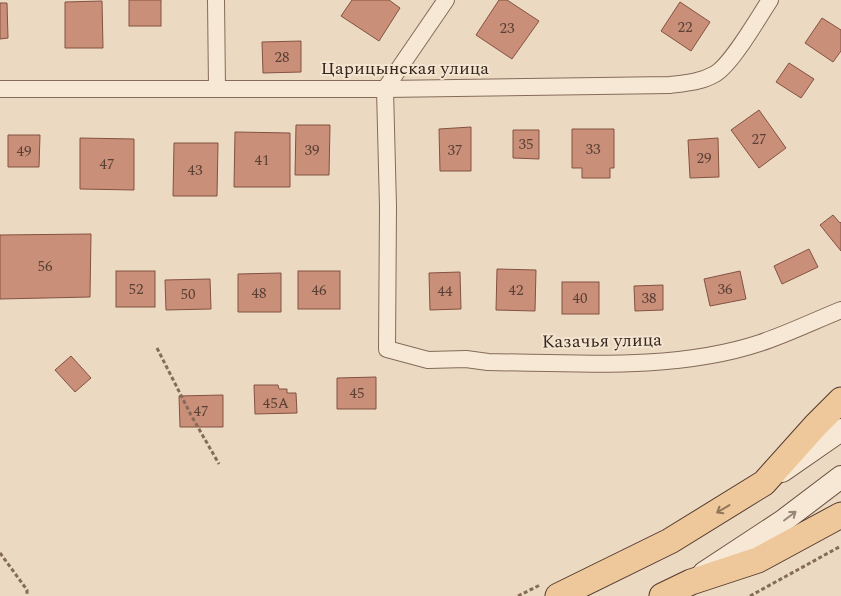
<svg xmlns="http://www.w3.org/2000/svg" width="841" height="596" font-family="Spectral,serif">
	<rect width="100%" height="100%" fill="#ecd9c2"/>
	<!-- building -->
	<g fill="#c98f79" stroke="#835241">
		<rect x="129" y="0" width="32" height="26"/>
		<polygon points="352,0 389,0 400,8 379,41 341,16"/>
		<polygon points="499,0 507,0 539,21 512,59 476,35"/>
		<polygon points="102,1 103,48 65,48 65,2"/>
		<polygon points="680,2 710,22 691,51 661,31"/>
		<polygon points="0,3 7,3 8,38 0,39"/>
		<polygon points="822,18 841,30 841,51 833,62 805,43"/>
		<polygon points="301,41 301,72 263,73 262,42"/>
		<polygon points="789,63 814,79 801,98 776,82"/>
		<polygon points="759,110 786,148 759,168 731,130"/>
		<polygon points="296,125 330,125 329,175 295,175"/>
		<polygon points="471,127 471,171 440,171 439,129"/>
		<polygon points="572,129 614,129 614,168 610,168 610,178 582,178 582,168 572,168"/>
		<polygon points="513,130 539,130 539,159 513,158"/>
		<polygon points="235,132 290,133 290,187 234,187"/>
		<polygon points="8,135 40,135 39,167 8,167"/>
		<polygon points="80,138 134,139 134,190 80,189"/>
		<polygon points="718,138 719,177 690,178 688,140"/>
		<polygon points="174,143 218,143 217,196 173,196"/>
		<polygon points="833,215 840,223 841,222 841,251 820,225"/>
		<polygon points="91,234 90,297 0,299 0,235"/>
		<polygon points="809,249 818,267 782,284 774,266"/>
		<polygon points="497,269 536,270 535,311 496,310"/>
		<rect x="116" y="271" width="39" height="36"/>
		<rect x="298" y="271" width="42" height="38"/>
		<polygon points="740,271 746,299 710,306 704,279"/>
		<polygon points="460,272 461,309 430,310 429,273"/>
		<polygon points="281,273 281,312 238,312 238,274"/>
		<polygon points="210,279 211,309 166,310 165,280"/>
		<rect x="562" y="282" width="37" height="32"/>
		<polygon points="663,285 663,310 635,311 634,286"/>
		<polygon points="71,356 91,378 75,392 55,370"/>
		<polygon points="376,377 376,409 337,409 337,378"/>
		<polygon points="254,385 278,385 279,389 287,389 287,393 296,393 297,413 255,414"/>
		<polygon points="223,395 223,427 180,427 179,396"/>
	</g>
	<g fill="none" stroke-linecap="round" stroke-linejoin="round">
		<defs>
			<g id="minor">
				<polyline points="216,0 217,88"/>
				<path d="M446,0l-61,89 3,118 -1,142 41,11 38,-1 22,3c87,1 188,9 272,-19 27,-9 54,-22 81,-33"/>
				<path d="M0,89h385l285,-4c16,-2 31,-3 45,-11 17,-10 43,-56 55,-74"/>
			</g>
			<g id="secondary">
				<polyline points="782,471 841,430"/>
				<polyline points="704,573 783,521 841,477"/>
			</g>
			<g id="primary">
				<polyline points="558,596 670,541 764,483 816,425 841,400"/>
				<polyline points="662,596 691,582 758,560 841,515"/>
			</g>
		</defs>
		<!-- minor casing -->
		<use href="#minor" stroke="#856b5a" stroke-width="18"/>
		<!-- secondary casing -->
		<use href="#secondary" stroke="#674c3d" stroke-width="24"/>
		<!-- primary casing -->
		<use href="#primary" stroke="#533a2e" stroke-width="27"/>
		<!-- path -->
		<g stroke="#856b5a" stroke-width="3" stroke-dasharray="4 2.5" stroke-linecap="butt">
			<polyline points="157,348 191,415 219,464"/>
			<polyline points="0,553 27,590 27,596"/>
			<polyline points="518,596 540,585"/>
			<polyline points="750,596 841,546"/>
		</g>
		<!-- minor -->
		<use href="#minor" stroke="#f7e8d5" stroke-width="16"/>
		<!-- secondary -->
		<use href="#secondary" stroke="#f7e8d5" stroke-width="22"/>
		<!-- primary -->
		<use href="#primary" stroke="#eec89b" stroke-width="25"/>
	</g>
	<!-- one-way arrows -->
	<defs><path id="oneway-shaft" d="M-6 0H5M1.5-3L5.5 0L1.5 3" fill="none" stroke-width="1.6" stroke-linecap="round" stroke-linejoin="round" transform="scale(1.25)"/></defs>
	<use stroke="#92775c" href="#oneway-shaft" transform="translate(723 509) rotate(149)"/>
	<use stroke="#96877a" href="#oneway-shaft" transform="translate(790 516) rotate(-37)"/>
	<g text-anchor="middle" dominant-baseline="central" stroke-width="4" stroke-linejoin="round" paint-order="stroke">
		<!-- number labels -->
		<g font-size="15" fill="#5a4035">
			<text x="685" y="27">22</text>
			<text x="507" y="28">23</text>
			<text x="282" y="57">28</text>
			<text x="759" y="139">27</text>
			<text x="526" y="144">35</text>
			<text x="593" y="149">33</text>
			<text x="312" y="150">39</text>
			<text x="455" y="150">37</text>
			<text x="24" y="151">49</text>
			<text x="704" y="158">29</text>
			<text x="262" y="160">41</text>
			<text x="107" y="164">47</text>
			<text x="195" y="170">43</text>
			<text x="45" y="266">56</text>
			<text x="136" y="289">52</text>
			<text x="725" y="289">36</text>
			<text x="319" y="290">46</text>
			<text x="516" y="290">42</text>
			<text x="445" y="291">44</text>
			<text x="259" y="293">48</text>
			<text x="188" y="294">50</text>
			<text x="580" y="298">40</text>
			<text x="649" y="298">38</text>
			<text x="357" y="393">45</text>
			<text x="276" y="403">45А</text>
			<text x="201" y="411">47</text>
		</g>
		<!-- street labels -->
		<g font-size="18" fill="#35261e" stroke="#f4e5d1">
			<text x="405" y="68">Царицынская улица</text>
			<text transform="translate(602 341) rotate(-1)">Казачья улица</text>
		</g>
	</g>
</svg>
